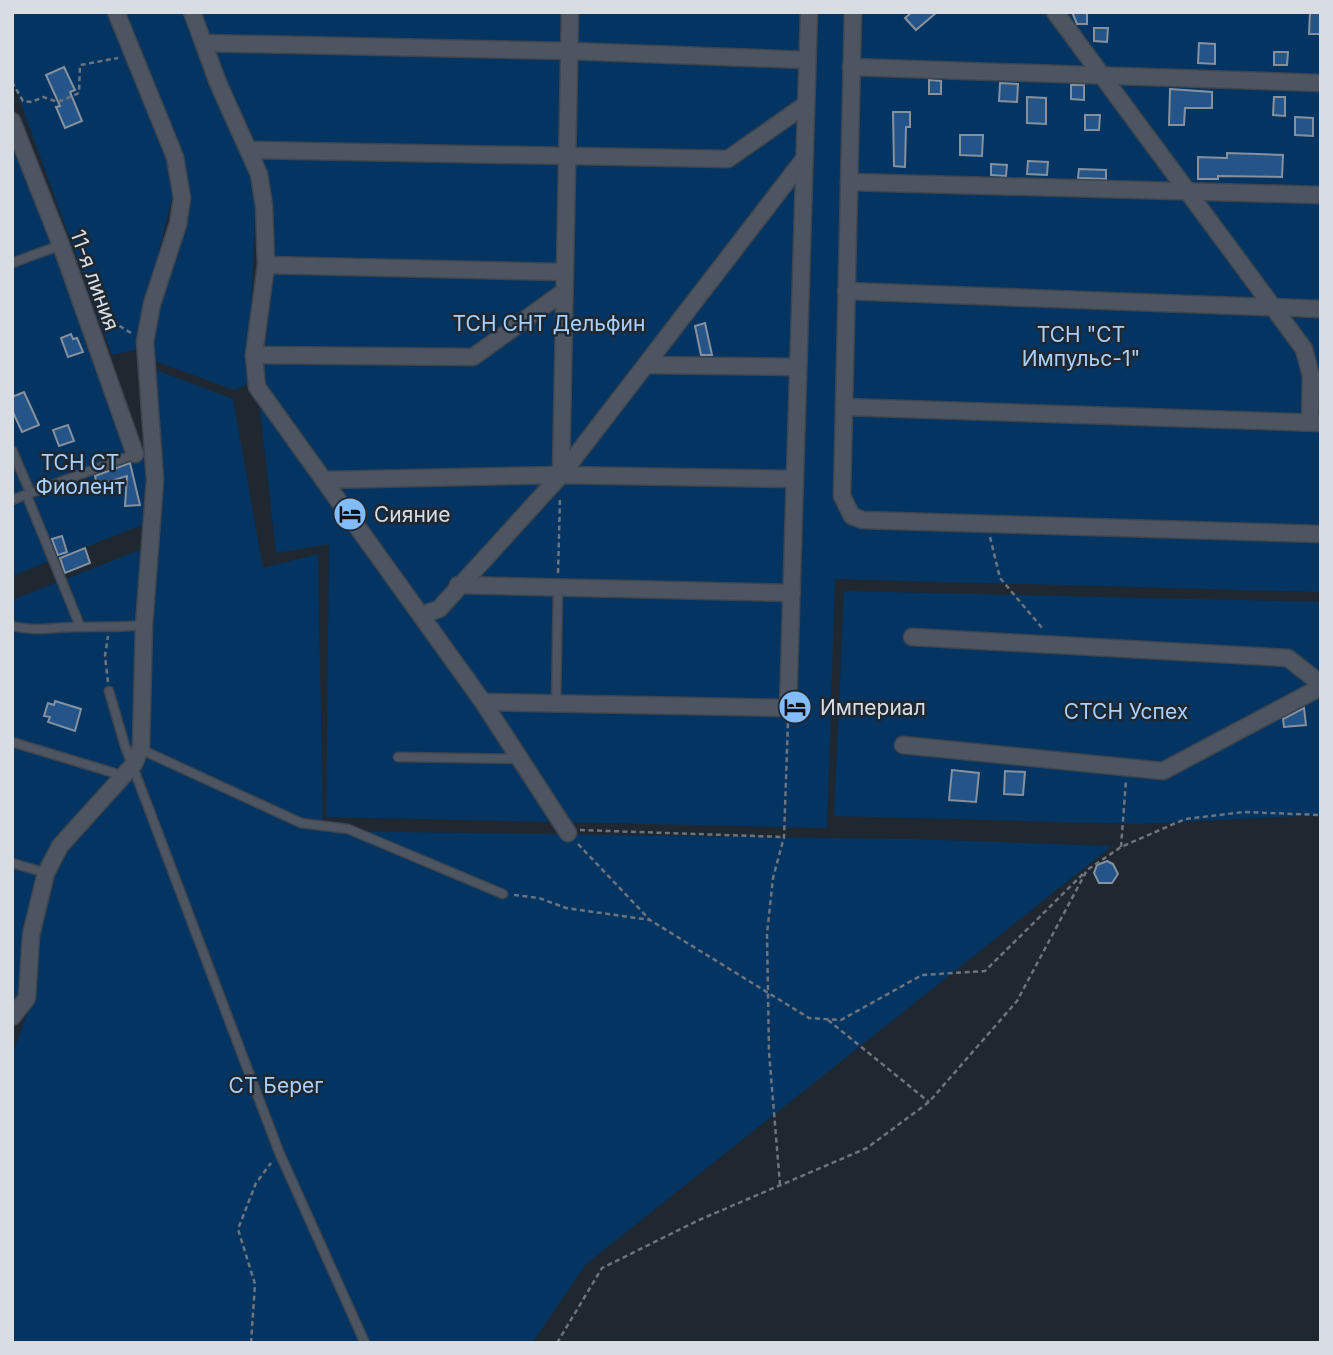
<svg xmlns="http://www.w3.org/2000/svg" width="1333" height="1355" font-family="Inter,sans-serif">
	<rect width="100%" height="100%" fill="#1f2831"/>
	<!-- green -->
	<g fill="#043461">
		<polygon points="12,12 112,12 177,177 135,350 112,355 12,79"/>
		<polygon points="121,12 187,12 256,188 248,384 234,390 147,358 186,180"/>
		<polygon points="197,12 1321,12 1321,592 835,579 827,828 326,817 329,544 276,553 254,355 260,188"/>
		<polygon points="12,102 147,460 152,521 12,576"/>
		<polygon points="148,367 233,399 263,568 318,554 323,831 911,839 1112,846 586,1264 532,1343 12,1343 12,1055 29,1009 12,1004 12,600 155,544"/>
		<polygon points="844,591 1321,602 1321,815 1139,824 834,816"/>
	</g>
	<!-- building -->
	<g fill="#255588" stroke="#86919d" stroke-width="2">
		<polygon points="912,12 937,12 916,30 905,18"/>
		<polygon points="1072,12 1087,12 1087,24 1077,24"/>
		<polygon points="1310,12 1321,12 1321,34 1309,34"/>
		<polygon points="1094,28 1108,28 1107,42 1094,41"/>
		<polygon points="1199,43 1215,44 1215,64 1198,63"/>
		<polygon points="1274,52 1288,52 1287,65 1274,65"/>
		<polygon points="64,67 75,90 70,92 82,121 65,128 56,107 60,106 46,75"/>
		<polygon points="929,80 941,81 941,94 929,94"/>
		<polygon points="1000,83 1018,84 1017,102 999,101"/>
		<polygon points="1071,85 1084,85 1084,100 1071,99"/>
		<polygon points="1170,89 1212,92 1212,108 1185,108 1184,125 1169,125"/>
		<polygon points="1027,97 1046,98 1046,124 1027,123"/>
		<polygon points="1274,97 1285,97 1285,116 1273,115"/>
		<polygon points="893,112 910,112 910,127 906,127 905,167 894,166"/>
		<polygon points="1085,115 1100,115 1099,130 1085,130"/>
		<polygon points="1295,117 1313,118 1313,136 1295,135"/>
		<polygon points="960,135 983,135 982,156 960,155"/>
		<polygon points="1227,153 1283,155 1282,177 1218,176 1218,179 1198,179 1198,157 1227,158"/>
		<polygon points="1028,161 1048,162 1047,175 1027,174"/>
		<polygon points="991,164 1007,165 1006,176 991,175"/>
		<polygon points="1079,169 1106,170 1106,179 1078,178"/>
		<polygon points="705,323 712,355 701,355 695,326"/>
		<polygon points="71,334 73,339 77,338 83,352 68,357 61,338"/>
		<polygon points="24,392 39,425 22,432 12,410 12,397"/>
		<polygon points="68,425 74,441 59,446 53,430"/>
		<polygon points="130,463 140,505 125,506 127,476 97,485 95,476"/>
		<polygon points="62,536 67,552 58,555 52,539"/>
		<polygon points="85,548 90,563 65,573 60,558"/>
		<polygon points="55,701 81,709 75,731 48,722 50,717 44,716 48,703 54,705"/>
		<polygon points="1304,708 1306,725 1284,727 1283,719"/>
		<polygon points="952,770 979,773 976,802 949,800"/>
		<polygon points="1005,771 1025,772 1023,795 1004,794"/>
		<polygon points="1107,861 1113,864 1118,874 1112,883 1099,883 1094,873 1097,865"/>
	</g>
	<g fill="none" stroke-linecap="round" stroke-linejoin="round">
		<defs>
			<g id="lane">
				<polyline points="12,263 61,245"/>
				<polyline points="12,450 30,492"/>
				<polyline points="12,500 135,454"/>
				<polyline points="29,501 80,626"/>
				<path d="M12,626c23,6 43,1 66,1 24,-1 41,1 66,-2"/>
				<polyline points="109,691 125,746 279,1152 365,1343"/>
				<polyline points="556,703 558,587"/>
				<polyline points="12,742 121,775"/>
				<polyline points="140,749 301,823 348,829 503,894"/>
				<polyline points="398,757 521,759"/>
				<polyline points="12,863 46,873"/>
			</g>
			<g id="street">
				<polyline points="192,12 218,83 259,174 264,206 266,265 254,355 257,387 483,702 568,833"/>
				<polyline points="853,12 842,496 852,516 863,520 1321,534"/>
				<polyline points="1055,12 1304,349 1311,376 1310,422"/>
				<polyline points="204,43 569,51 807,60"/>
				<polyline points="851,67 1321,83"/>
				<polyline points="12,121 61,245 135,454"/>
				<polyline points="251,150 728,159 805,105"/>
				<polyline points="849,182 1321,195"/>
				<polyline points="266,265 562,272"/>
				<polyline points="846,291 1321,309"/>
				<polyline points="254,355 473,357 562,293"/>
				<polyline points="647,365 797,367"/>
				<polyline points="844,407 1321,423"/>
				<polyline points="561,475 570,12"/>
				<polyline points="324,480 561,475 794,479"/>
				<polyline points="458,585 792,593"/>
				<polyline points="421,615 439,609 561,475 804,159"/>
				<polyline points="912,637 1288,658 1321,684"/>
				<polyline points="483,702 788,708 809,12"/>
				<polyline points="903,745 1163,771 1321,687"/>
				<polyline points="12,1017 27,998 31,935 46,873 60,846 134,764 141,747 144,625 155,480 145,341 152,304 178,224 182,198 175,157 116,12"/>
			</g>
		</defs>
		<!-- lane casing -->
		<use href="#lane" stroke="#3f454e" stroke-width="11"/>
		<!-- street casing -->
		<use href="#street" stroke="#3f454e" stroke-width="19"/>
		<!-- path -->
		<g stroke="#6d747d" stroke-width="2.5" stroke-dasharray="5 3.5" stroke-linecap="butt">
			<polyline points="12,82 23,101 32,102 43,97 58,102 79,93 80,65 118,58"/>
			<polyline points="94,292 118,325 131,333"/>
			<polyline points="990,537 1000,578 1043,629"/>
			<polyline points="558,573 560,499"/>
			<polyline points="108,682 105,656 108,636"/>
			<polyline points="580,830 783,837"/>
			<polyline points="578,844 650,920"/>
			<polyline points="1121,847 1126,780"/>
			<polyline points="514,895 539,898 566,908 650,920 809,1018 841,1020 922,975 985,971 1085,872"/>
			<polyline points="828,1020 929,1102"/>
			<polyline points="780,1185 769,1052 767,934 773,878 784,837 788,722"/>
			<polyline points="251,1343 255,1284 238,1229 256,1183 271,1163"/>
			<polyline points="557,1343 602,1268 699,1220 867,1148 929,1102 1017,1001 1087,870 1121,847 1185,819 1244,812 1321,815"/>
		</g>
		<!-- lane -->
		<use href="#lane" stroke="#4c5560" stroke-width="8"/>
		<!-- street -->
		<use href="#street" stroke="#4c5560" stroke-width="16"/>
	</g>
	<!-- icons -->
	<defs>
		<symbol id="hotel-disc" viewBox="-11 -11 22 22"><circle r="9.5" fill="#83bcfb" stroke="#1f2831"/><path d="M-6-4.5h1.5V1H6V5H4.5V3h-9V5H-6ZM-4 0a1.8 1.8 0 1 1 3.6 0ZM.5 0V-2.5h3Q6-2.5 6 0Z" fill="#111"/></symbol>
	</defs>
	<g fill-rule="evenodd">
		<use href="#hotel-disc" x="331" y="495" width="38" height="38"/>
		<use href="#hotel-disc" x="776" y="688" width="38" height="38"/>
	</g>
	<g text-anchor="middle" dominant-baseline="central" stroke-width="5" stroke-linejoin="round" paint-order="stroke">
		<!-- street labels -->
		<g font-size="21" fill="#d8dde4" stroke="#1f2831">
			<text transform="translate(95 280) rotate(70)">11-я линия</text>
		</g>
		<!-- park labels -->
		<g font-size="21" fill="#a8d1fe" stroke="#1f2831">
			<text x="549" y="323">ТСН СНТ Дельфин</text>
			<text x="1081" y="334">ТСН "СТ<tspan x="1081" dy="24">Импульс-1"</tspan></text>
			<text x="80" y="462">ТСН СТ<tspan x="80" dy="24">Фиолент</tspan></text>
			<text x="1126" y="711">СТСН Успех</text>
			<text x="276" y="1085">СТ Берег</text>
		</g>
		<!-- poi labels -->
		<g font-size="21" fill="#d8dde4" stroke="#1f2831" text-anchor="start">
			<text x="374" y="514">Сияние</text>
			<text x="820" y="707">Империал</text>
		</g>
	</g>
	<!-- border -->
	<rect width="1333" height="1355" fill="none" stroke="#d8dde4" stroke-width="28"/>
</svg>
